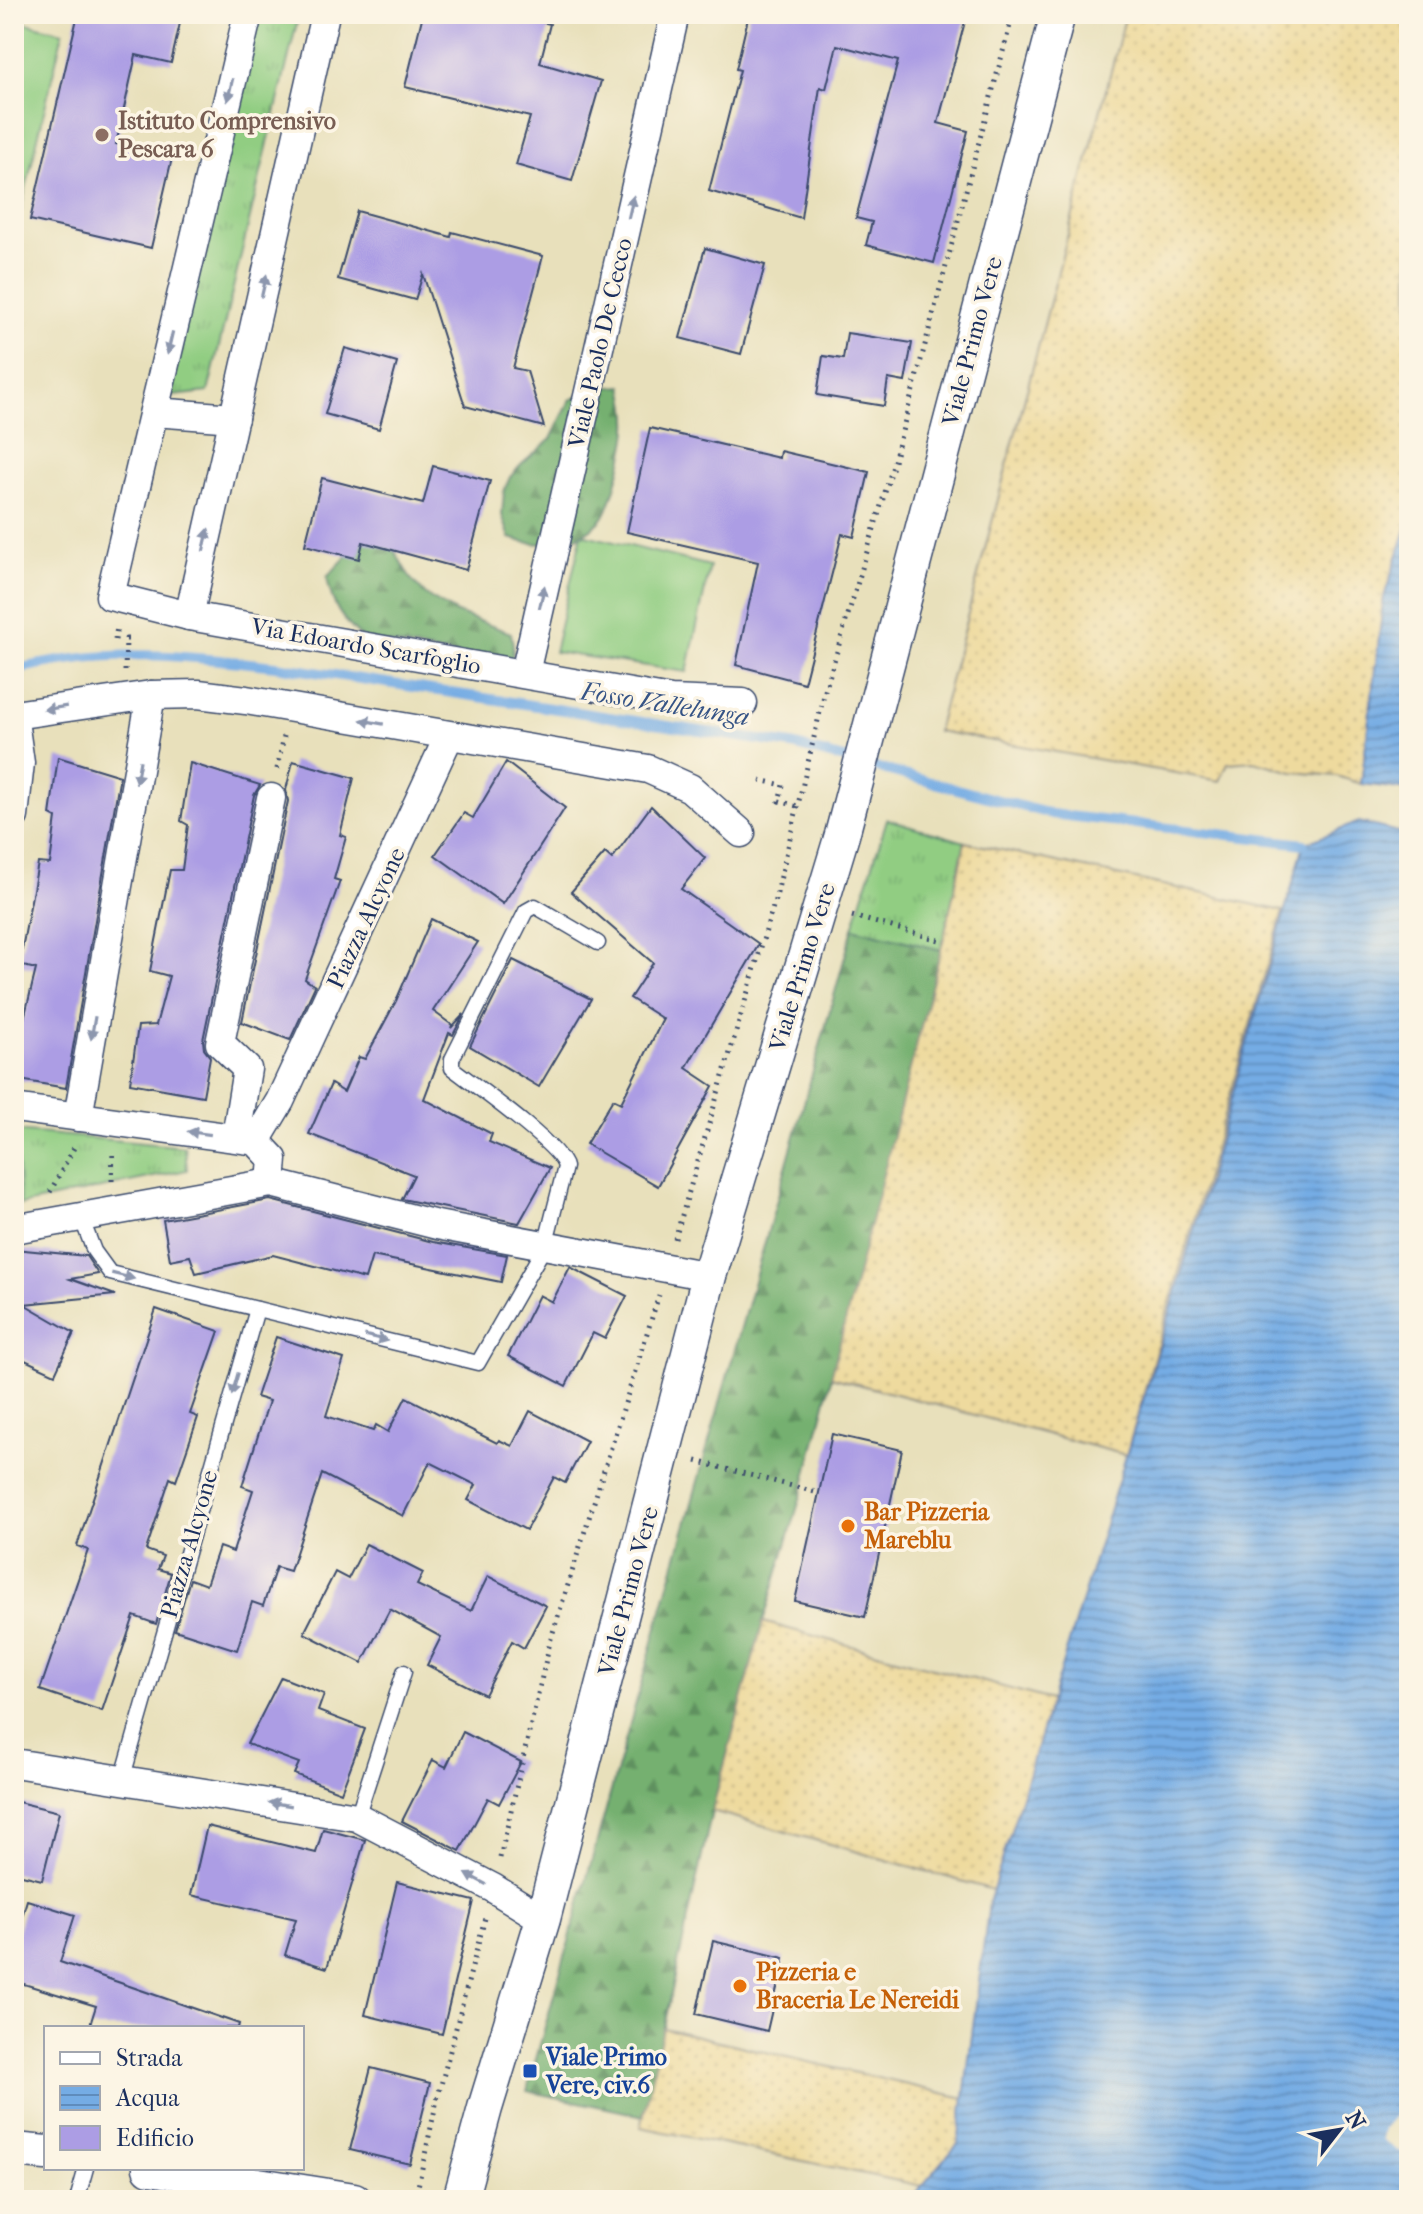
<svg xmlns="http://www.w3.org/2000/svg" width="1423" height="2214" font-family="'IM FELL French Canon',serif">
	<defs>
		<pattern id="grass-tufts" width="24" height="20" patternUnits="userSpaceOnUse" patternTransform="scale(2)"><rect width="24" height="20" fill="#91cd82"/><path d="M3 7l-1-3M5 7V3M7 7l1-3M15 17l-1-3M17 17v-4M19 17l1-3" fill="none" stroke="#7cb073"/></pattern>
		<pattern id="forest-firs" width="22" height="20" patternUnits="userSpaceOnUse" patternTransform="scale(2)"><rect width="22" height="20" fill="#74b070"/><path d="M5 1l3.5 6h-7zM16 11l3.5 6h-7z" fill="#5e905f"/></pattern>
		<pattern id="sand-dots" width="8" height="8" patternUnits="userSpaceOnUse" patternTransform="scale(2)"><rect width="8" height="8" fill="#eeda9e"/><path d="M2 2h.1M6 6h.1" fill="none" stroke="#ccbb8a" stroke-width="1.8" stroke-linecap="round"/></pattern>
		<pattern id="water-rules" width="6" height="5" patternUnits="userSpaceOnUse" patternTransform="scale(2)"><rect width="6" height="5" fill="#75ace4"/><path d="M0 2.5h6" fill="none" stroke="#5f8cbc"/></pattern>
	</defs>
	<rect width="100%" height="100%" fill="#fcf5e5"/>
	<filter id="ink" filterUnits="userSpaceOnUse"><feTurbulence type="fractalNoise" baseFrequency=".0125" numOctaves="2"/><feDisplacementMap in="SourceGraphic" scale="16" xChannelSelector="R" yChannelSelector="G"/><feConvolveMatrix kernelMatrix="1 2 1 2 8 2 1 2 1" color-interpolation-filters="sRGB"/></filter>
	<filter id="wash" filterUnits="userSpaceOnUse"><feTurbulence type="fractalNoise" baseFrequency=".006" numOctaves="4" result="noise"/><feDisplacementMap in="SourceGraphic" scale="32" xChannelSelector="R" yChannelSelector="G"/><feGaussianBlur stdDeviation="1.8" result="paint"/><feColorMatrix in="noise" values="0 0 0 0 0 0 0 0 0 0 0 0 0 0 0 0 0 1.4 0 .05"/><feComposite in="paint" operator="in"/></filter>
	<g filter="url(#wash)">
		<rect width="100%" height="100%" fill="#e8e0bb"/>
		<!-- grass -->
		<g fill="url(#grass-tufts)" stroke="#567e70" stroke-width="2">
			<polygon points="252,14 299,14 208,392 163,397"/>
			<polygon points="887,819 965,842 941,950 853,928"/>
			<polygon points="16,1131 185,1147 187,1170 20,1205"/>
		</g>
		<!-- forest -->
		<g fill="url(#forest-firs)" stroke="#487067" stroke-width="2">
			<path d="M623,386c3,13 6,30 5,43 -1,17 -16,78 -26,90 -22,25 -63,30 -92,19l-8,-23 2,-24 6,-14 12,-13 29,-25 19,-39 27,-12z"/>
			<path d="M380,536l16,17 14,25 16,17 31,18 54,20 2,12 -1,19 -149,-25c-22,-20 -31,-33 -36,-62l31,-33z"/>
			<polygon points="853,928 941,950 803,1489 763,1622 712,1811 644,2116 527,2091"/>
		</g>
		<!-- sand -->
		<g fill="url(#sand-dots)" stroke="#84847e" stroke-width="2">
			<polygon points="1126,14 1409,14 1409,520 1384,597 1361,784 1337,776 1293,772 1254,761 1228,763 1220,781 937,731"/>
			<polygon points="965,842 1283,911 1126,1455 831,1377 943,941"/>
			<polygon points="763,1622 1051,1700 993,1890 712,1811"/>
			<polygon points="663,2028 964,2098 958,2144 922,2186 641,2127"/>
		</g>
		<!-- garden -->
		<g fill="#91cd82" stroke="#567e70" stroke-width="2">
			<polygon points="14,20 63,32 17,226 14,226"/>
			<polygon points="582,534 710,566 687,672 554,652"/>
		</g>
		<!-- water -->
		<g fill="url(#water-rules)" stroke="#486ea1" stroke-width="2">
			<polygon points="1409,520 1409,790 1361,784 1384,597"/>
			<polygon points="1359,822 1409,835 1409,2200 910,2200 958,2144 989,1903 1172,1306 1304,844"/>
		</g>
		<!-- pier -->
		<polygon fill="#e8e0bb" points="1409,2099 1409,2152 1397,2151 1382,2139 1384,2128"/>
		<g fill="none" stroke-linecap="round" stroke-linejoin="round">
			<!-- stream -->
			<path stroke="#75ace4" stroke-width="10" d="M14,670c93,-23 168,-15 262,-4l516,79 259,69 253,30"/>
		</g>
		<g id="blocks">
			<!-- building -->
			<g fill="#ac9de4">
				<polygon points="78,14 182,14 171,63 136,55 116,144 172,158 151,248 30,220"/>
				<polygon points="423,14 508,14 550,24 540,63 601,81 572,181 516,165 530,117 405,87"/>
				<polygon points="749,14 967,14 938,123 968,131 934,263 866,245 872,222 856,218 898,61 837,45 826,89 820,87 801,218 709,191 740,70 736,69"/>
				<polygon points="357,211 451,237 452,232 543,256 513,368 527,371 544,427 465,406 423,274 415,300 338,279"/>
				<polygon points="705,248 765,265 741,354 680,338"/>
				<polygon points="847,333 912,343 905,382 888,379 884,406 817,395 823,356 843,359"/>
				<polygon points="345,348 397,363 379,429 325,414"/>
				<polygon points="650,428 779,458 780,451 869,472 854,537 842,534 804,683 736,665 758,562 627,532"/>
				<polygon points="433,466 490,481 466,570 363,542 359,559 305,545 322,478 423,504"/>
				<polygon points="58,757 120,776 66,1088 14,1079 14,1019 24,1019 36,969 19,965 38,863 50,864 56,818 50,815"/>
				<polygon points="293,761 354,778 340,835 346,837 334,879 340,881 305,979 315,986 290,1040 242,1022 288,801 286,790"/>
				<polygon points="506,762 565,808 503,904 435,855 464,813 473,818"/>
				<polygon points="190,763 260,785 254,795 203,1040 204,1049 210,1057 203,1096 130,1083 138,1026 156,1025 169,976 150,971 170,870 182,870 188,825 181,821"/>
				<polygon points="651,806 705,858 681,889 759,944 686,1068 713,1086 658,1186 586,1144 613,1099 621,1103 663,1019 630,998 653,963 571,892 605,853 612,859"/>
				<polygon points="431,919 478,942 433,1011 452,1025 451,1028 464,1014 453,1035 449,1033 424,1099 492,1134 489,1142 550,1168 519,1223 402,1199 414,1175 309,1134 331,1084 344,1092 359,1057 365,1059 396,1001"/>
				<polygon points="513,960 591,999 539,1087 470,1046"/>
				<polygon points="270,1200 433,1242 507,1255 501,1282 372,1256 365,1279 273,1255 196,1273 190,1256 170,1260 163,1220"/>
				<polygon points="14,1249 86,1256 98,1274 70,1279 115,1295 24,1304 74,1333 55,1374 14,1355"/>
				<polygon points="570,1267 627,1296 605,1339 593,1333 566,1386 508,1356 539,1295 552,1302"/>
				<polygon points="156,1309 219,1331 190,1414 198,1417 176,1481 170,1478 146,1550 163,1556 158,1569 171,1573 156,1624 134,1616 102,1711 40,1690 88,1550 77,1546"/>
				<polygon points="276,1337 344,1359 326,1416 373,1431 376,1425 388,1432 406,1397 497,1443 499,1440 512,1446 530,1411 587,1441 565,1483 554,1477 526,1530 468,1500 476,1485 430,1462 403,1516 322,1474 290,1571 276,1567 263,1606 252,1602 237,1650 175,1630 190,1579 206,1585 219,1547 233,1552 253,1490 242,1486 269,1401 256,1397"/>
				<polygon points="832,1434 902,1450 865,1617 795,1601"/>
				<polygon points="366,1544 423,1573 417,1585 471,1611 488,1576 546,1606 524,1648 512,1641 485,1695 427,1665 441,1637 390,1609 362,1663 304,1633 335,1572 348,1579"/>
				<polygon points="281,1677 324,1694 318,1711 365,1729 341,1792 294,1774 299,1763 247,1744"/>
				<polygon points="463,1732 521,1762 499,1804 488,1798 460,1851 402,1821 433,1760 446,1767"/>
				<polygon points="14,1801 59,1812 42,1880 14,1873"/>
				<polygon points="207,1826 316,1853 323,1829 365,1840 327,1968 285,1955 296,1919 191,1895"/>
				<polygon points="397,1882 474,1901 442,2034 365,2015"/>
				<polygon points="27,1900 75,1915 60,1962 239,2024 238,2028 89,2028 96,2006 14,1981 14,1943"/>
				<polygon points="713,1941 784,1958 767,2031 696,2014"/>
				<polygon points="371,2068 430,2083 410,2164 350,2150"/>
			</g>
		</g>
	</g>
	<g filter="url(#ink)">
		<use href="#blocks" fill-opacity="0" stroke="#3a4a6c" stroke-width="2"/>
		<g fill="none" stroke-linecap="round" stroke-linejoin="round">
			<defs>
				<g id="service">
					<path d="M81,1217l13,34 16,22 368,90 67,-117 20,-79c-4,-21 -92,-83 -113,-99v-9l74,-148 9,-5 63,37"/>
					<polyline points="122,1780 257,1309"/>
					<polyline points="357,1817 404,1672"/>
					<polyline points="77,2200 86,2168"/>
				</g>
				<g id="minor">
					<polyline points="248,14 110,596 189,616 671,700 743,703"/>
					<polyline points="154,412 234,418"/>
					<polyline points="189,616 325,14"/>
					<polyline points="525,673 675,14"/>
					<polyline points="14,715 151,695 198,694 246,700 648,769 690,788 741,833"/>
					<polyline points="14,721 20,763 14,816"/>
					<polyline points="14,1108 256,1141 273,1159 271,1183"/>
					<polyline points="78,1117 151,695"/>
					<polyline points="236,1137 247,1069 220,1043 271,798"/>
					<polyline points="256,1141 280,1101 449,736"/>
					<polyline points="14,1229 271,1183 437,1225 709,1276"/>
					<polyline points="14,1763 357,1817 493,1888 543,1919"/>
				</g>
				<g id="tertiary">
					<polyline points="14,2150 46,2153"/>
					<polyline points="150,2168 354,2200"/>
					<polyline points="460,2200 485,2108 543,1919 709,1276 842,835 1058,14"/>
				</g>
			</defs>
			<!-- service casing -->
			<use href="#service" stroke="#3a4a6c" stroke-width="17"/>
			<!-- minor casing -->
			<use href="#minor" stroke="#3a4a6c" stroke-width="31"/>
			<!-- tertiary casing -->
			<use href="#tertiary" stroke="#3a4a6c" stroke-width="37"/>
			<!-- path -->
			<g stroke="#3a4a6c" stroke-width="5" stroke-dasharray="2 6" stroke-linecap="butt">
				<polyline points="115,640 117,627"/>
				<polyline points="125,671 126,639 133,639"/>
				<polyline points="277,769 284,736"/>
				<polyline points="760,780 783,785 779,801 797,806"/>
				<polyline points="852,916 943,941"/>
				<polyline points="112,1181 113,1151"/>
				<polyline points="50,1192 76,1144"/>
				<polyline points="675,1239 777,893 825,691 892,469 1013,14"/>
				<polyline points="696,1461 819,1493"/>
				<polyline points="500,1858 550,1642 659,1295"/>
				<polyline points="415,2200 437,2100 485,1918"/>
			</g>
			<!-- service -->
			<use href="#service" stroke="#fff" stroke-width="14"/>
			<!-- minor -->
			<use href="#minor" stroke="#fff" stroke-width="28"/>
			<!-- tertiary -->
			<use href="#tertiary" stroke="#fff" stroke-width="34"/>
		</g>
		<!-- one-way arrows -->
		<defs><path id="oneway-solid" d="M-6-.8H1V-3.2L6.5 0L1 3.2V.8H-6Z" transform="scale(2)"/></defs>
		<g fill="#8d97ae">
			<use href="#oneway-solid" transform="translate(230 90) rotate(103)"/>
			<use href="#oneway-solid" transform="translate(631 207) rotate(-77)"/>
			<use href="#oneway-solid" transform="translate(264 286) rotate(-77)"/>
			<use href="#oneway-solid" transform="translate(170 343) rotate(103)"/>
			<use href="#oneway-solid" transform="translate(206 540) rotate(-77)"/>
			<use href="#oneway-solid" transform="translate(542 597) rotate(-77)"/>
			<use href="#oneway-solid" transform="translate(55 708) rotate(171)"/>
			<use href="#oneway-solid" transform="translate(372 722) rotate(-170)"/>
			<use href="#oneway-solid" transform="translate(138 772) rotate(100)"/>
			<use href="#oneway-solid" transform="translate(93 1028) rotate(100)"/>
			<use href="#oneway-solid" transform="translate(199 1133) rotate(-172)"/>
			<use href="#oneway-solid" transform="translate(123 1276) rotate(14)"/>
			<use href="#oneway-solid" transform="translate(376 1338) rotate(14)"/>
			<use href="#oneway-solid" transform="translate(235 1384) rotate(106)"/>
			<use href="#oneway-solid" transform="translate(280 1804) rotate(-171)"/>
			<use href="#oneway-solid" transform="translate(476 1879) rotate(-152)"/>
		</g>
	</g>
	<!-- markers -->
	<circle fill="#8d6e63" stroke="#fcf5e5" stroke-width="3" cx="102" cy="135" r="8"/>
	<g fill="#e8710a" stroke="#fcf5e5" stroke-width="3">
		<circle cx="848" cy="1526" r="8"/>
		<circle cx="740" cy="1986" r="8"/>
	</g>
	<rect fill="#1a4fb4" stroke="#fcf5e5" stroke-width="3" x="522" y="2063" width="16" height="16" rx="4"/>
	<g text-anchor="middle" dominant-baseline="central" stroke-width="7" stroke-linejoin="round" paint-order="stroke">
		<!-- education labels -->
		<g font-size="24" font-weight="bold" fill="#785e54" stroke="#fcf5e5" text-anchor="start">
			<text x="118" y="121">Istituto Comprensivo<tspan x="118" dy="28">Pescara 6</tspan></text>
		</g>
		<!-- street labels -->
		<g font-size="24" fill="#1b2f5e" stroke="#fcf5e5">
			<text transform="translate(972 341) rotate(-75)">Viale Primo Vere</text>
			<text transform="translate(600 343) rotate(-77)">Viale Paolo De Cecco</text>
			<text transform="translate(366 646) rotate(10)">Via Edoardo Scarfoglio</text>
			<text transform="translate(366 918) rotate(-65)">Piazza Alcyone</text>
			<text transform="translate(802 967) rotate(-73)">Viale Primo Vere</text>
			<text transform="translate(189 1544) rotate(-74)">Piazza Alcyone</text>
			<text transform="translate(628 1591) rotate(-75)">Viale Primo Vere</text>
		</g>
		<!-- food labels -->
		<g font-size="24" font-weight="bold" fill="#c56008" stroke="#fcf5e5" text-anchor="start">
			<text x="864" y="1512">Bar Pizzeria<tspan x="864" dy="28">Mareblu</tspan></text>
			<text x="756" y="1972">Pizzeria e<tspan x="756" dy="28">Braceria Le Nereidi</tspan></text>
		</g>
		<!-- transit labels -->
		<g font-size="24" font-weight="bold" fill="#164399" stroke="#fcf5e5" text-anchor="start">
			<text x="546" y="2057">Viale Primo<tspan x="546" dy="28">Vere, civ.6</tspan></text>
		</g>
		<!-- water labels -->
		<g font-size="26" font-style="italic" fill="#365486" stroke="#fcf5e5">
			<text transform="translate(665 704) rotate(9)">Fosso Vallelunga</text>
		</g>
	</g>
	<!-- margin -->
	<rect width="1423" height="2214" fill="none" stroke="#fcf5e5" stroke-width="48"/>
	<!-- legend -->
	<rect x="44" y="2026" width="260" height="144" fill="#fcf5e5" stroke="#a2a6af" stroke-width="2"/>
	<rect x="60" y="2052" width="40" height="12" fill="#ffffff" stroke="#a2a6af" stroke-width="2"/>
	<text x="116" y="2066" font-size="24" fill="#1b2f5e">Strada</text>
	<rect x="60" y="2086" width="40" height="24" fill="url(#water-rules)" stroke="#a2a6af" stroke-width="2"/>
	<text x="116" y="2106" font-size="24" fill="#1b2f5e">Acqua</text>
	<rect x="60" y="2126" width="40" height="24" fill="#ac9de4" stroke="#a2a6af" stroke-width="2"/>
	<text x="116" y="2146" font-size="24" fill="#1b2f5e">Edificio</text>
	<!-- north arrow -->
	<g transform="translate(1339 2130) rotate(59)" stroke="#fcf5e5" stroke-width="6" paint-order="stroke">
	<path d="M0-6L14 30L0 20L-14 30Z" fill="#1b2f5e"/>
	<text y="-12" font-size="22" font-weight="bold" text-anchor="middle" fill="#1b2f5e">N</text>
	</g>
</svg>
